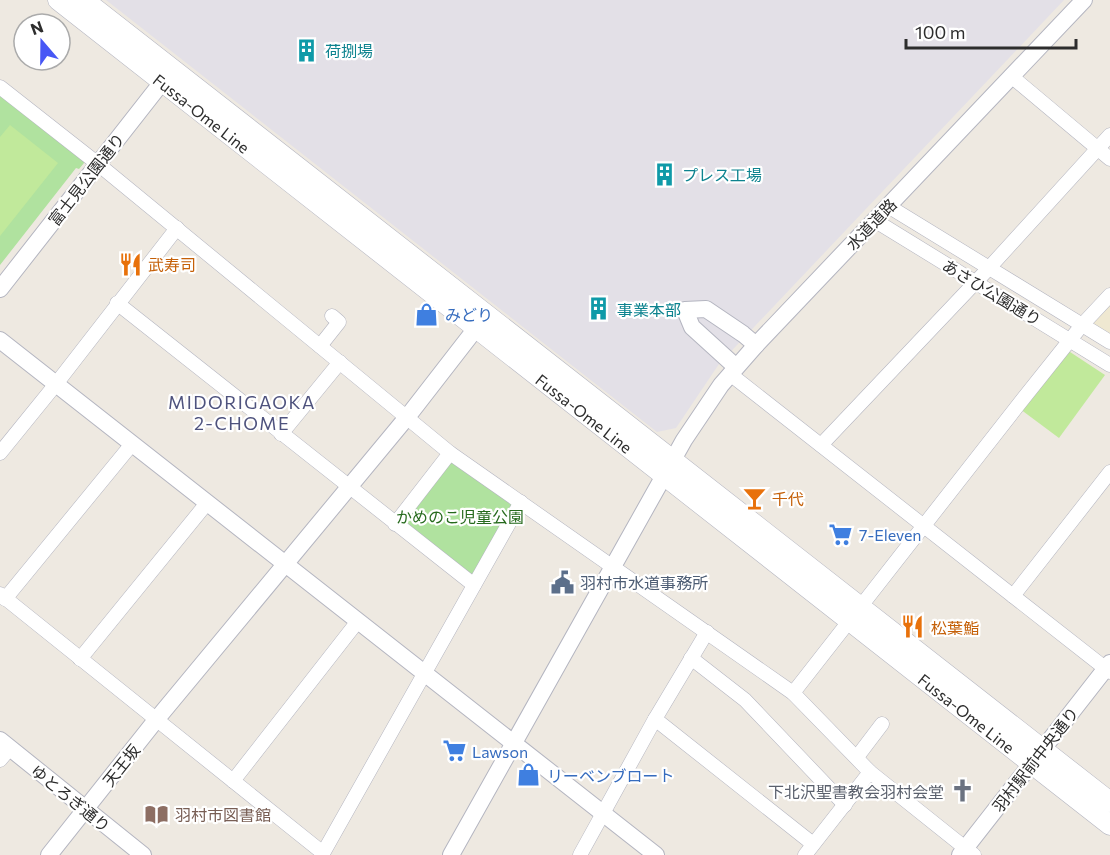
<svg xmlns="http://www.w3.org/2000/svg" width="1110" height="855" font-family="Commissioner,'Noto Sans JP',sans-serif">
	<rect width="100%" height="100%" fill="#eee9e1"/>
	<!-- industrial -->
	<polygon fill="#e3e0e7" points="106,0 1064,0 719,364 676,428 657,432"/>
	<!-- education -->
	<polygon fill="#efe8d1" points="1110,305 1110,341 1089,328"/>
	<!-- green -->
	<g fill="#b0e29f">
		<polygon points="0,93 83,158 84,163 79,169 76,168 0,265"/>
		<polygon points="448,461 452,461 511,502 512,507 474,574 469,575 406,526 406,514"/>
	</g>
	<!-- pitch -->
	<g fill="#c1e99b">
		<polygon points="10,125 58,163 0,236 0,137"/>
		<polygon points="1067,350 1105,375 1059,438 1020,409"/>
	</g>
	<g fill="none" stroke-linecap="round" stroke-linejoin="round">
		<defs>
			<g id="minor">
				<polyline points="1011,76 1110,159"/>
				<polyline points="0,87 98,164 450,453 793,693 870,772 974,855"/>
				<polyline points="888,206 1110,342"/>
				<polyline points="874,220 1110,365"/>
				<polyline points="117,303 474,585"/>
				<polyline points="320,346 339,322 332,316"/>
				<polyline points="730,374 1110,672"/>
				<polyline points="281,434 340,362"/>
				<polyline points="821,445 989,268 1110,135"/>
				<polyline points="0,453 56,384 177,228"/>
				<polyline points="395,524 450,453"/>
				<polyline points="0,594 323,853"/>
				<polyline points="1013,596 1110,472"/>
				<polyline points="5,599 132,444"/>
				<polyline points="691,658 745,700 845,805"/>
				<polyline points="80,659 207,503"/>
				<polyline points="793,693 1019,404 1082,325 1110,295"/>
				<polyline points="655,719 813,844"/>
				<polyline points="857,757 882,724"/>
				<polyline points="0,760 10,748"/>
				<polyline points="233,781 358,621"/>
				<polyline points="322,855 521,502"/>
				<polyline points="580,855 655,719 707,632"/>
				<polyline points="805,855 870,772"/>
			</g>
			<g id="tertiary">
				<polyline points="0,289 170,72"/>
				<polyline points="0,340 656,855"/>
				<polyline points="736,367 692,327 685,310 706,309 743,334 756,345"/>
				<polyline points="0,740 143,855"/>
				<polyline points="49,855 156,720 408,416 484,318"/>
				<polyline points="451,855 684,440 721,385 756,345 1084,0"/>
				<polyline points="960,855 1110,663"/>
			</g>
			<g id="secondary">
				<path id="s1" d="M58,0l1052,825"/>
				<polyline points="84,0 1110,802"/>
			</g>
		</defs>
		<!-- minor casing -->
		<use href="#minor" stroke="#b4b5c0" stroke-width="15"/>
		<!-- tertiary casing -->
		<use href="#tertiary" stroke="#b4b5c0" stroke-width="18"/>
		<!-- secondary casing -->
		<use href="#secondary" stroke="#b4b5c0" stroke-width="21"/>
		<!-- minor -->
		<use href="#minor" stroke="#fff" stroke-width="14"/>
		<!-- tertiary -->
		<use href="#tertiary" stroke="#fff" stroke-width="16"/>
		<!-- secondary -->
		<use href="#secondary" stroke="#fff" stroke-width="20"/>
	</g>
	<!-- icons -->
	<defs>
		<symbol id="building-bare" viewBox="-9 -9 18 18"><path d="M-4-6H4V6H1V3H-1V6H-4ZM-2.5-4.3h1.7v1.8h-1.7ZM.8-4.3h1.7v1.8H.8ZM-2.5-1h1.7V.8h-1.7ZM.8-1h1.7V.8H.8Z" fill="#0f9aa8" stroke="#fff" stroke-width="2.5" paint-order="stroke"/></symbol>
		<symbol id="restaurant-bare" viewBox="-9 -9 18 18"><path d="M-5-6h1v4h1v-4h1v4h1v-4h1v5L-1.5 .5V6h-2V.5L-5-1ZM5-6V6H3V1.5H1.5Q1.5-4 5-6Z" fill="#e8710a" stroke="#fff" stroke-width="2.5" paint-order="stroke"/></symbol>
		<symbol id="shop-bare" viewBox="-9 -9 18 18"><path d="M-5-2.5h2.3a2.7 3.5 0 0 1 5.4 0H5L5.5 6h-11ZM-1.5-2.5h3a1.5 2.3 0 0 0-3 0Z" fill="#3f7fe0" stroke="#fff" stroke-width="2.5" paint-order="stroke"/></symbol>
		<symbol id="bar-bare" viewBox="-9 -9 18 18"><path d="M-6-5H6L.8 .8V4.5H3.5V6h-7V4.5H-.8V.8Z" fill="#e8710a" stroke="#fff" stroke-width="2.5" paint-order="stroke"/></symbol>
		<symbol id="supermarket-bare" viewBox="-9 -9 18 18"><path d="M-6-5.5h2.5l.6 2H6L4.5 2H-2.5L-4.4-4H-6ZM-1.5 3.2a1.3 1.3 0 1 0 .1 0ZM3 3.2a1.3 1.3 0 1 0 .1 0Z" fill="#3f7fe0" stroke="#fff" stroke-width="2.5" paint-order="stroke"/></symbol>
		<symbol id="civic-bare" viewBox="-9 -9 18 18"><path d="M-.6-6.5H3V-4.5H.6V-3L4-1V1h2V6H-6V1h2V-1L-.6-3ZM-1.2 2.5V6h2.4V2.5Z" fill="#5c6f8a" stroke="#fff" stroke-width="2.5" paint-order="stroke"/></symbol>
		<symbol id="church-bare" viewBox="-9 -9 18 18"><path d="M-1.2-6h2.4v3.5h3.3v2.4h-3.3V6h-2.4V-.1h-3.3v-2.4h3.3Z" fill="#6b7280" stroke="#fff" stroke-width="2.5" paint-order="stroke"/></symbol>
		<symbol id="library-bare" viewBox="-9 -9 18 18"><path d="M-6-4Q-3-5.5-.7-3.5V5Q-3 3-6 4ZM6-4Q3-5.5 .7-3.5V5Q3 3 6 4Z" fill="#8d6e63" stroke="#fff" stroke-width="2.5" paint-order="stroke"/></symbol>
	</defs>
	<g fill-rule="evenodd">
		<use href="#building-bare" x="290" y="34" width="33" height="33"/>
		<use href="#building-bare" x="648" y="158" width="33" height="33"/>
		<use href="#restaurant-bare" x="114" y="248" width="33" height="33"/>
		<use href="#building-bare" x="582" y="292" width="33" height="33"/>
		<use href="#shop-bare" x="410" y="298" width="33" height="33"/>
		<use href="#bar-bare" x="738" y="482" width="33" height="33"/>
		<use href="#supermarket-bare" x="824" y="518" width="33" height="33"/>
		<use href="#civic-bare" x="546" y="566" width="33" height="33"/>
		<use href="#restaurant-bare" x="896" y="610" width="33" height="33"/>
		<use href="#supermarket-bare" x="438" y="734" width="33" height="33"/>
		<use href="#shop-bare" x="512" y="758" width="33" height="33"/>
		<use href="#church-bare" x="946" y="774" width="33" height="33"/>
		<use href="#library-bare" x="140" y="798" width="33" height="33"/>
	</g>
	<g text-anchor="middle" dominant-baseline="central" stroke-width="4.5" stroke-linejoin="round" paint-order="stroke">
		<!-- culture labels -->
		<g font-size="16" fill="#0d838f" stroke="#fff" text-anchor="start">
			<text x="325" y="50">荷捌場</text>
			<text x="682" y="174">プレス工場</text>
			<text x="617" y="309">事業本部</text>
		</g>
		<!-- street labels -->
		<g font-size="16" fill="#2d2d2d" stroke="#fff">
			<text stroke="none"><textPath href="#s1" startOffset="183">Fussa-Ome Line</textPath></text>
			<text transform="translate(86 179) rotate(-52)">富士見公園通り</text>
			<text transform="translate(871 224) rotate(-46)">水道道路</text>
			<text transform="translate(992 292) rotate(31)">あさひ公園通り</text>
			<text stroke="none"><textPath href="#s1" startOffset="669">Fussa-Ome Line</textPath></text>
			<text stroke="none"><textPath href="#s1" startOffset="1155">Fussa-Ome Line</textPath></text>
			<text transform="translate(1035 759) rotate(-52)">羽村駅前中央通り</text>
			<text transform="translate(121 765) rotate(-51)">天王坂</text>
			<text transform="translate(71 798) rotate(39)">ゆとろぎ通り</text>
		</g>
		<!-- food labels -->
		<g font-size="16" fill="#c56008" stroke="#fff" text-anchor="start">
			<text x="148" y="264">武寿司</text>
			<text x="772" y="498">千代</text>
			<text x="931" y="627">松葉鮨</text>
		</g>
		<!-- shop labels -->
		<g font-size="16" fill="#366cbe" stroke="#fff" text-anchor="start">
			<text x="445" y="314">みどり</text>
			<text x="859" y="534">7-Eleven</text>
			<text x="472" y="751">Lawson</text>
			<text x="547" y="775">リーベンブロート</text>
		</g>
		<!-- park labels -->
		<g font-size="16" fill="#266a1d" stroke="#fff">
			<text x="460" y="516">かめのこ児童公園</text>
		</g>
		<!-- service labels -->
		<g font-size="16" fill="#4e5e75" stroke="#fff" text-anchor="start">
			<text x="580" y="582">羽村市水道事務所</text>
		</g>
		<!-- worship labels -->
		<g font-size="16" fill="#5b616d" stroke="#fff" text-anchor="end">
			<text x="944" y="791">下北沢聖書教会羽村会堂</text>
		</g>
		<!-- education labels -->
		<g font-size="16" fill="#785e54" stroke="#fff" text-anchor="start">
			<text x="175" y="814">羽村市図書館</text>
		</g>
		<!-- neighbourhood labels -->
		<g font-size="18" letter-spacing="1.5" fill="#4e527d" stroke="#fff">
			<text x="242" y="402">MIDORIGAOKA<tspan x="242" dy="21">2-CHOME</tspan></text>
		</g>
	</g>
	<!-- north arrow -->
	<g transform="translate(42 42) rotate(340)"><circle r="28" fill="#ffffff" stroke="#ababab" stroke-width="1.5"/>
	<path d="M0-4.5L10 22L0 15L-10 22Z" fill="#4757f5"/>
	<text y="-9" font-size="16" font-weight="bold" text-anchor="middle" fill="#2d2d2d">N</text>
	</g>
	<!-- scale -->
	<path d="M906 39v9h170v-9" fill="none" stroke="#2d2d2d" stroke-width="3"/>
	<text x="915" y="39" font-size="18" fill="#2d2d2d" stroke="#ffffff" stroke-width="4.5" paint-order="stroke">100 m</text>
</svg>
